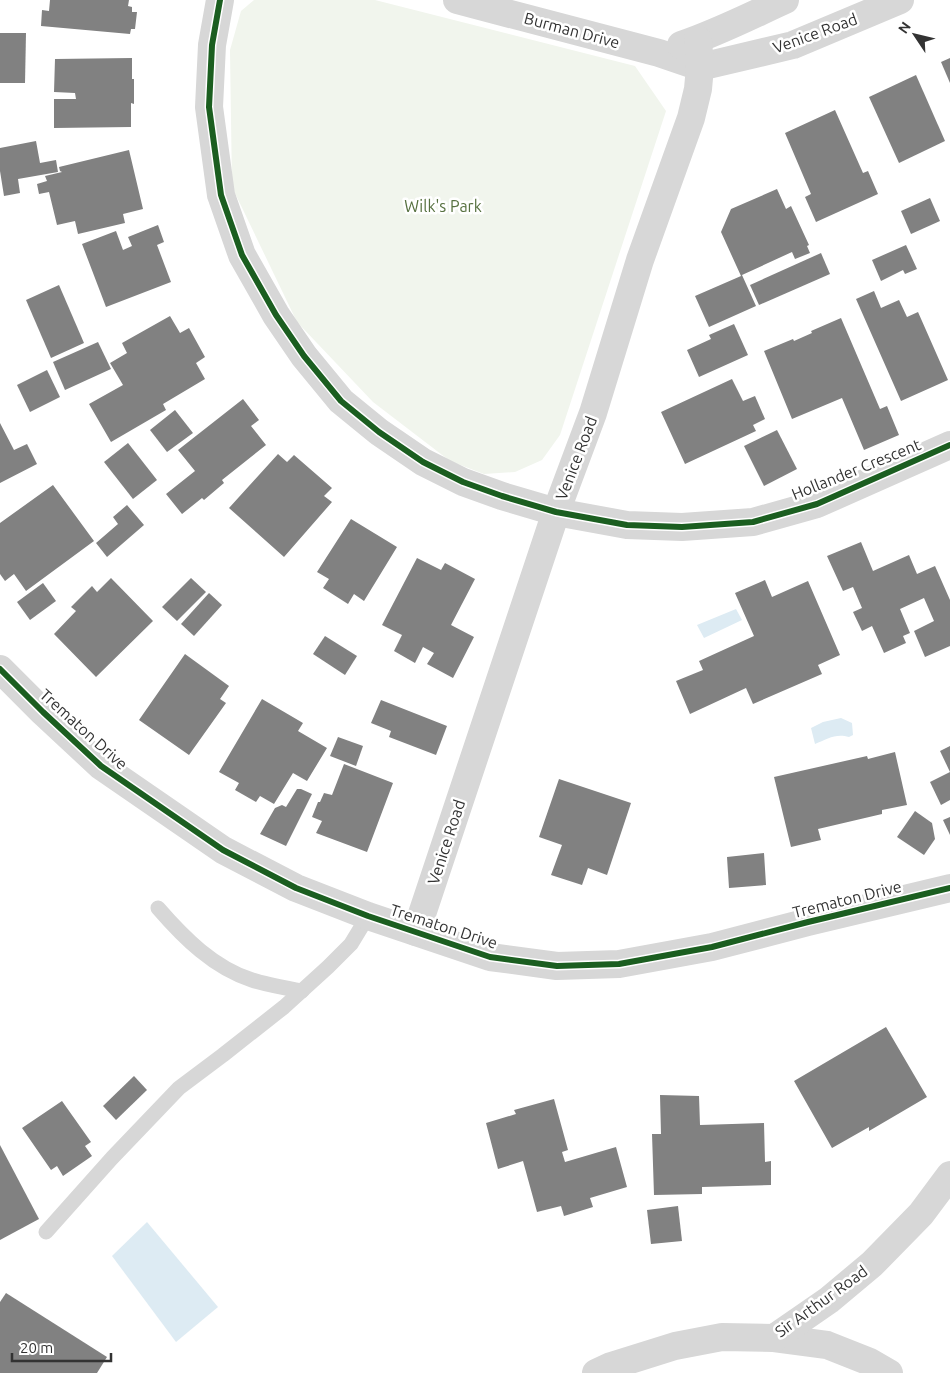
<svg xmlns="http://www.w3.org/2000/svg" width="950" height="1373" font-family="Ubuntu,sans-serif">
	<rect width="100%" height="100%" fill="#fff"/>
	<!-- green -->
	<polygon fill="#f1f5ed" points="254,0 375,0 635,66 666,111 560,435 542,460 515,472 484,474 450,461 373,402 297,322 232,187 230,50 241,11"/>
	<!-- water -->
	<g fill="#ddebf3">
		<polygon points="736,609 742,620 704,638 697,625"/>
		<path d="M841,718l11,5 1,12 -4,2c-13,-4 -22,2 -34,7l-4,-16 12,-6z"/>
		<polygon points="147,1222 218,1307 176,1342 112,1256"/>
	</g>
	<!-- building -->
	<g fill="#818181">
		<polygon points="50,0 129,0 128,6 132,7 132,12 137,12 135,29 131,29 130,34 41,26 42,10 49,11"/>
		<polygon points="0,33 26,33 25,83 0,83"/>
		<polygon points="132,58 132,79 134,79 134,104 131,103 131,127 54,128 54,99 76,99 75,93 54,92 55,59"/>
		<polygon points="950,58 950,83 941,62"/>
		<polygon points="916,75 945,141 899,163 869,97"/>
		<polygon points="835,110 863,173 868,171 878,194 816,222 805,197 811,194 785,133"/>
		<polygon points="36,141 40,163 56,160 58,172 18,179 20,193 4,196 0,171 0,148"/>
		<polygon points="129,150 143,209 123,214 125,223 78,234 75,221 57,225 49,192 39,194 37,184 47,181 45,176 62,172 60,171 59,167"/>
		<polygon points="777,189 786,209 791,206 809,245 807,246 810,253 795,259 792,252 742,275 756,306 709,327 695,296 741,276 721,232 731,209"/>
		<polygon points="930,198 940,221 911,234 901,211"/>
		<polygon points="158,225 164,242 157,245 171,282 106,307 82,244 116,231 123,250 132,246 128,237"/>
		<polygon points="906,245 917,269 905,274 903,270 881,281 872,260"/>
		<polygon points="821,253 830,274 759,305 750,285"/>
		<polygon points="59,285 84,343 51,358 26,300"/>
		<polygon points="874,291 881,308 899,300 907,317 918,312 948,380 901,401 856,299"/>
		<polygon points="170,316 180,333 189,328 205,357 196,363 205,379 163,404 166,410 111,442 89,404 123,385 110,363 127,353 122,343"/>
		<polygon points="841,318 880,409 887,406 899,435 864,450 842,398 792,419 764,351 793,339 794,341 812,333 811,331"/>
		<polygon points="734,324 748,355 699,377 687,350 711,339 709,335"/>
		<polygon points="98,342 111,369 65,390 53,362"/>
		<polygon points="47,370 60,397 30,412 17,385"/>
		<polygon points="732,379 743,401 755,396 765,419 753,425 756,431 685,464 661,412"/>
		<polygon points="243,399 259,420 251,426 266,445 222,480 224,483 204,500 202,498 182,514 166,494 195,471 178,450"/>
		<polygon points="175,410 193,433 167,452 150,430"/>
		<polygon points="0,423 14,450 27,444 37,464 0,483"/>
		<polygon points="777,430 797,469 764,486 744,446"/>
		<polygon points="128,443 157,480 133,499 104,462"/>
		<polygon points="278,454 287,462 294,455 332,488 324,496 332,502 284,557 229,508"/>
		<polygon points="53,485 94,541 26,591 14,574 5,581 0,574 0,523"/>
		<polygon points="127,505 144,525 107,557 96,543 118,524 113,517"/>
		<polygon points="351,519 397,547 364,601 354,594 348,604 323,588 329,579 317,572"/>
		<polygon points="861,542 873,571 909,555 917,574 935,566 950,600 950,646 925,657 914,631 934,621 924,598 900,609 910,633 903,636 906,643 884,653 872,626 862,631 853,612 862,608 853,587 843,591 827,556"/>
		<polygon points="417,558 441,570 445,563 475,579 451,625 474,637 453,678 427,664 434,653 423,647 415,663 394,651 402,635 382,625"/>
		<polygon points="111,578 153,621 96,677 54,634 76,611 71,607 92,586 97,592"/>
		<polygon points="191,578 206,592 177,621 162,607"/>
		<polygon points="765,580 772,597 808,581 840,655 818,665 822,674 753,704 746,688 690,714 676,681 703,670 699,661 754,636 735,593"/>
		<polygon points="43,583 56,601 30,620 17,602"/>
		<polygon points="209,593 222,605 194,636 181,624"/>
		<polygon points="325,636 357,656 345,675 313,654"/>
		<polygon points="185,654 229,686 220,699 226,703 189,755 139,720"/>
		<polygon points="262,699 303,723 298,731 327,748 307,781 293,773 274,804 260,796 256,802 235,790 239,783 219,772"/>
		<polygon points="381,700 447,726 436,755 389,737 391,731 371,723"/>
		<polygon points="338,737 363,746 356,766 330,756"/>
		<polygon points="950,746 950,772 940,751"/>
		<polygon points="895,752 907,805 882,810 882,814 818,829 821,840 791,847 774,777 867,756 868,759"/>
		<polygon points="344,764 393,783 367,852 316,833 322,821 312,817 318,802 320,802 324,793 332,795"/>
		<polygon points="950,772 950,800 941,805 930,782"/>
		<polygon points="559,779 631,803 607,875 588,868 582,885 551,875 562,845 539,837"/>
		<polygon points="297,789 301,789 312,794 286,846 260,834 275,808 282,805 286,807"/>
		<polygon points="915,811 932,823 935,839 924,855 897,837"/>
		<polygon points="950,817 950,835 943,820"/>
		<polygon points="764,853 766,885 729,888 727,857"/>
		<polygon points="886,1027 927,1097 869,1131 869,1127 832,1148 794,1081"/>
		<polygon points="134,1076 147,1090 116,1120 103,1106"/>
		<polygon points="660,1095 699,1096 700,1125 764,1123 765,1162 771,1161 771,1185 702,1187 702,1194 654,1195 652,1134 661,1134"/>
		<polygon points="554,1099 568,1150 562,1152 565,1162 616,1147 627,1187 590,1198 593,1207 564,1216 561,1206 537,1212 523,1161 498,1169 486,1123 516,1114 514,1110"/>
		<polygon points="62,1101 91,1142 85,1146 92,1156 63,1176 57,1166 51,1170 22,1128"/>
		<polygon points="0,1145 39,1219 0,1240"/>
		<polygon points="678,1206 682,1241 651,1244 647,1210"/>
		<polygon points="6,1293 107,1357 97,1373 0,1373 0,1302"/>
	</g>
	<g fill="none" stroke-linecap="round" stroke-linejoin="round">
		<!-- lane -->
		<g stroke="#d7d7d7" stroke-width="15">
			<path d="M158,908c26,30 56,60 94,72 16,5 34,8 50,11"/>
			<polyline points="46,1232 112,1158 179,1088 223,1055 284,1007 328,967 351,944 368,916"/>
		</g>
		<!-- street -->
		<g stroke="#d7d7d7" stroke-width="28">
			<polyline points="220,0 212,45 209,107 221,195 242,255 276,315 304,356 341,401 379,432 423,462 463,482 502,496 556,512 627,525 682,527 753,522 817,504 950,445"/>
			<polyline points="457,0 659,53 700,67 793,45 900,0"/>
			<path d="M681,45c36,-12 69,-29 104,-45"/>
			<polyline points="0,669 43,712 101,766 223,850 296,888 368,916 490,957 557,966 619,964 712,947 808,922 950,888"/>
			<polyline points="416,932 556,512 593,413 640,260 691,118 698,89 700,67 698,40"/>
			<polyline points="774,1338 827,1345 870,1362 889,1373"/>
			<polyline points="596,1373 611,1366 675,1346 722,1337 774,1338 829,1300 872,1264 921,1214 950,1175"/>
		</g>
		<defs>
			<g id="cycleway">
				<polyline points="220,0 212,45 209,107 221,195 242,255 276,315 304,356 341,401 379,432 423,462 463,482 502,496 556,512 627,525 682,527 753,522 817,504 950,445"/>
				<polyline points="0,669 43,712 101,766 223,850 296,888 368,916 490,957 557,966 619,964 712,947 808,922 950,888"/>
			</g>
		</defs>
		<!-- cycleway casing -->
		<use href="#cycleway" stroke="#fff" stroke-width="9"/>
		<!-- cycleway -->
		<use href="#cycleway" stroke="#1b5e20" stroke-width="6"/>
	</g>
	<g text-anchor="middle" dominant-baseline="central" stroke-width="5" stroke-linejoin="round" paint-order="stroke">
		<!-- street labels -->
		<g font-size="16" fill="#333" stroke="#fff">
			<text transform="translate(572 30) rotate(15)">Burman Drive</text>
			<text transform="translate(815 33) rotate(-20)">Venice Road</text>
			<text transform="translate(576 458) rotate(-69)">Venice Road</text>
			<text transform="translate(856 469) rotate(-22)">Hollander Crescent</text>
			<text transform="translate(84 729) rotate(42)">Trematon Drive</text>
			<text transform="translate(446 842) rotate(-72)">Venice Road</text>
			<text transform="translate(847 899) rotate(-14)">Trematon Drive</text>
			<text transform="translate(444 926) rotate(18)">Trematon Drive</text>
			<text transform="translate(821 1301) rotate(-36)">Sir Arthur Road</text>
		</g>
		<!-- park labels -->
		<g font-size="16" fill="#56703f" stroke="#fff">
			<text x="443" y="206">Wilk's Park</text>
		</g>
	</g>
	<!-- north arrow -->
	<g transform="translate(915 35) rotate(305)" stroke="#ffffff" stroke-width="4" paint-order="stroke">
	<path d="M0-4L9 19L0 12L-9 19Z" fill="#333333"/>
	<text y="-8" font-size="14" font-weight="bold" text-anchor="middle" fill="#333333">N</text>
	</g>
	<!-- scale -->
	<path d="M12 1353v8h99v-8" fill="none" stroke="#333333" stroke-width="2.5"/>
	<text x="20" y="1353" font-size="15" fill="#333333" stroke="#ffffff" stroke-width="4" paint-order="stroke">20 m</text>
</svg>
